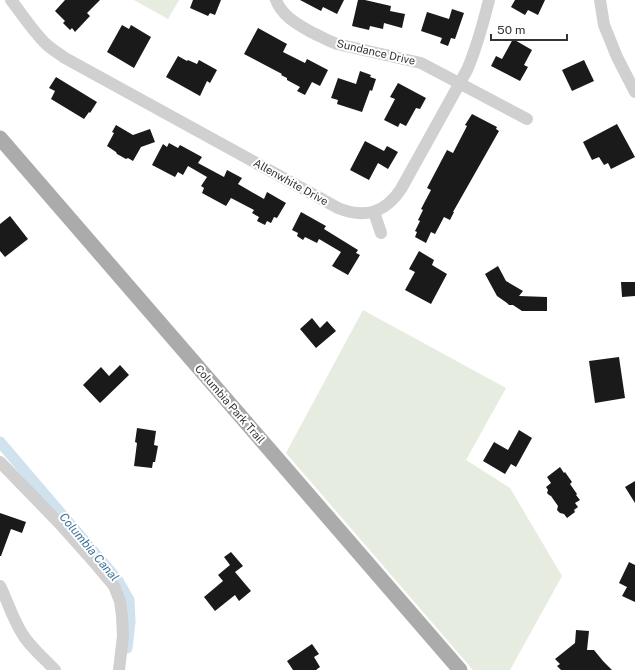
<svg xmlns="http://www.w3.org/2000/svg" width="635" height="670" font-family="'Public Sans',sans-serif">
	<rect width="100%" height="100%" fill="#fff"/>
	<!-- green -->
	<g fill="#e6ecdf">
		<polygon points="134,0 179,0 168,19"/>
		<polygon points="363,310 506,388 466,460 510,488 562,576 510,670 473,670 286,453"/>
	</g>
	<g fill="none" stroke-linecap="round" stroke-linejoin="round">
		<!-- canal -->
		<polyline stroke="#cfe2ee" stroke-width="11" points="0,442 117,579 129,600 130,622 127,648"/>
	</g>
	<!-- building -->
	<g fill="#1a1a1a">
		<polygon points="65,0 100,0 87,13 90,16 75,32 72,28 70,30 63,23 65,21 55,11"/>
		<polygon points="193,0 221,0 215,15 210,13 208,16 190,8"/>
		<polygon points="300,0 344,0 337,14 323,7 321,11"/>
		<polygon points="358,0 365,0 391,6 390,11 405,14 402,28 384,23 383,29 370,26 369,30 352,26"/>
		<polygon points="515,0 545,0 538,15 528,10 525,15 511,7"/>
		<polygon points="452,9 464,13 455,39 451,38 448,46 440,43 442,38 421,31 427,12 449,19"/>
		<polygon points="122,25 129,29 131,25 151,37 134,68 107,52"/>
		<polygon points="258,28 287,44 283,52 305,63 307,59 328,70 320,86 312,82 305,95 297,91 300,87 287,80 287,78 281,75 282,74 244,54"/>
		<polygon points="513,39 532,50 524,65 528,67 520,81 491,66 496,56 502,59"/>
		<polygon points="178,56 187,61 188,60 197,64 199,60 217,70 210,83 207,81 200,96 166,77"/>
		<polygon points="584,60 594,81 572,91 562,70"/>
		<polygon points="360,71 371,75 370,77 376,79 372,91 370,90 362,112 337,104 338,100 331,98 338,78 356,84"/>
		<polygon points="56,77 97,102 90,113 89,112 84,119 51,99 55,91 49,88"/>
		<polygon points="398,83 426,98 420,109 416,108 406,126 400,123 398,127 384,120 395,99 390,97"/>
		<polygon points="472,114 497,127 496,129 499,131 453,212 454,212 450,220 444,217 435,234 431,232 426,243 415,237 417,232 415,231 420,221 418,220 423,210 421,209 431,190 427,188 447,150 453,153 467,126 465,125"/>
		<polygon points="617,124 635,157 611,169 608,163 604,165 599,157 592,160 583,142"/>
		<polygon points="116,125 133,135 150,129 155,142 141,147 133,161 128,158 126,159 117,154 116,152 107,146 114,133 112,132"/>
		<polygon points="365,141 384,151 387,146 398,152 388,169 378,163 369,180 350,170"/>
		<polygon points="169,143 178,148 180,145 202,157 198,163 224,177 227,170 242,178 238,184 264,199 267,192 286,203 277,218 274,217 271,223 267,221 265,225 257,221 259,217 252,213 254,210 231,198 226,206 202,193 204,188 201,186 207,177 188,166 183,175 178,172 175,177 152,165 163,144 167,147"/>
		<polygon points="301,212 326,226 324,229 358,250 356,253 360,255 348,275 332,266 341,252 319,239 317,243 305,237 303,240 297,236 298,233 292,230"/>
		<polygon points="10,216 28,239 5,257 0,251 0,224"/>
		<polygon points="419,251 434,260 432,265 447,274 431,304 405,290 415,272 409,269"/>
		<polygon points="498,266 506,281 523,291 519,296 547,297 547,311 522,311 513,305 509,305 507,303 497,296 485,274"/>
		<polygon points="621,282 635,282 635,296 622,297"/>
		<polygon points="312,318 320,328 327,321 336,331 316,348 300,329"/>
		<polygon points="619,357 625,398 595,403 589,361"/>
		<polygon points="120,365 129,375 100,403 83,385 101,367 109,376"/>
		<polygon points="137,428 156,431 154,445 158,446 155,462 153,462 152,468 134,466 137,443 135,442"/>
		<polygon points="519,430 532,438 516,467 511,464 505,474 483,461 494,442 508,450"/>
		<polygon points="560,467 564,473 565,472 572,482 570,484 577,494 576,495 580,500 575,503 578,507 574,510 575,512 567,518 564,514 560,513 557,510 558,506 551,496 549,495 547,493 548,490 546,487 551,483 547,477"/>
		<polygon points="635,481 635,503 625,487"/>
		<polygon points="0,513 26,522 22,533 11,529 1,556 0,556"/>
		<polygon points="231,552 243,566 235,572 251,591 239,601 235,595 215,611 204,597 223,581 218,575 230,565 224,557"/>
		<polygon points="629,562 635,565 635,602 622,596 627,587 619,583"/>
		<polygon points="576,630 589,631 587,650 594,650 603,661 612,670 561,670 557,666 560,664 555,659 575,643"/>
		<polygon points="312,644 319,654 314,657 320,667 316,670 293,670 287,661"/>
	</g>
	<g fill="none" stroke-linecap="round" stroke-linejoin="round">
		<!-- minor -->
		<g stroke="#d0d0d0" stroke-width="12">
			<path d="M11,0c11,14 21,30 34,43 6,6 13,10 20,15l273,150c27,11 47,5 63,-19l66,-119c10,-23 16,-46 22,-70"/>
			<path d="M276,0c6,16 21,24 35,32 9,4 17,9 26,12l84,19 106,56"/>
			<polyline points="600,0 604,25 617,57 635,92"/>
			<polyline points="374,212 381,233"/>
			<polyline points="0,462 60,524 93,561 114,586 120,601 122,616 123,636 119,670"/>
			<path d="M0,586c8,16 13,34 23,49 8,13 22,24 32,35"/>
		</g>
		<!-- major -->
		<polyline stroke="#ababab" stroke-width="15" points="0,138 460,670"/>
	</g>
	<g text-anchor="middle" dominant-baseline="central" stroke-width="4" stroke-linejoin="round" paint-order="stroke">
		<!-- street labels -->
		<g font-size="11" fill="#333" stroke="#fff">
			<text transform="translate(376 52) rotate(13)">Sundance Drive</text>
			<text transform="translate(291 182) rotate(29)">Allenwhite Drive</text>
			<text transform="translate(230 404) rotate(49)">Columbia Park Trail</text>
		</g>
		<!-- water labels -->
		<g font-size="12" font-style="italic" fill="#3f7597" stroke="#fff">
			<text transform="translate(89 547) rotate(50)">Columbia Canal</text>
		</g>
	</g>
	<!-- scale -->
	<path d="M491 34v6h76v-6" fill="none" stroke="#333333" stroke-width="2"/>
	<text x="497" y="34" font-size="12" fill="#333333" stroke="#ffffff" stroke-width="3" paint-order="stroke">50 m</text>
</svg>
